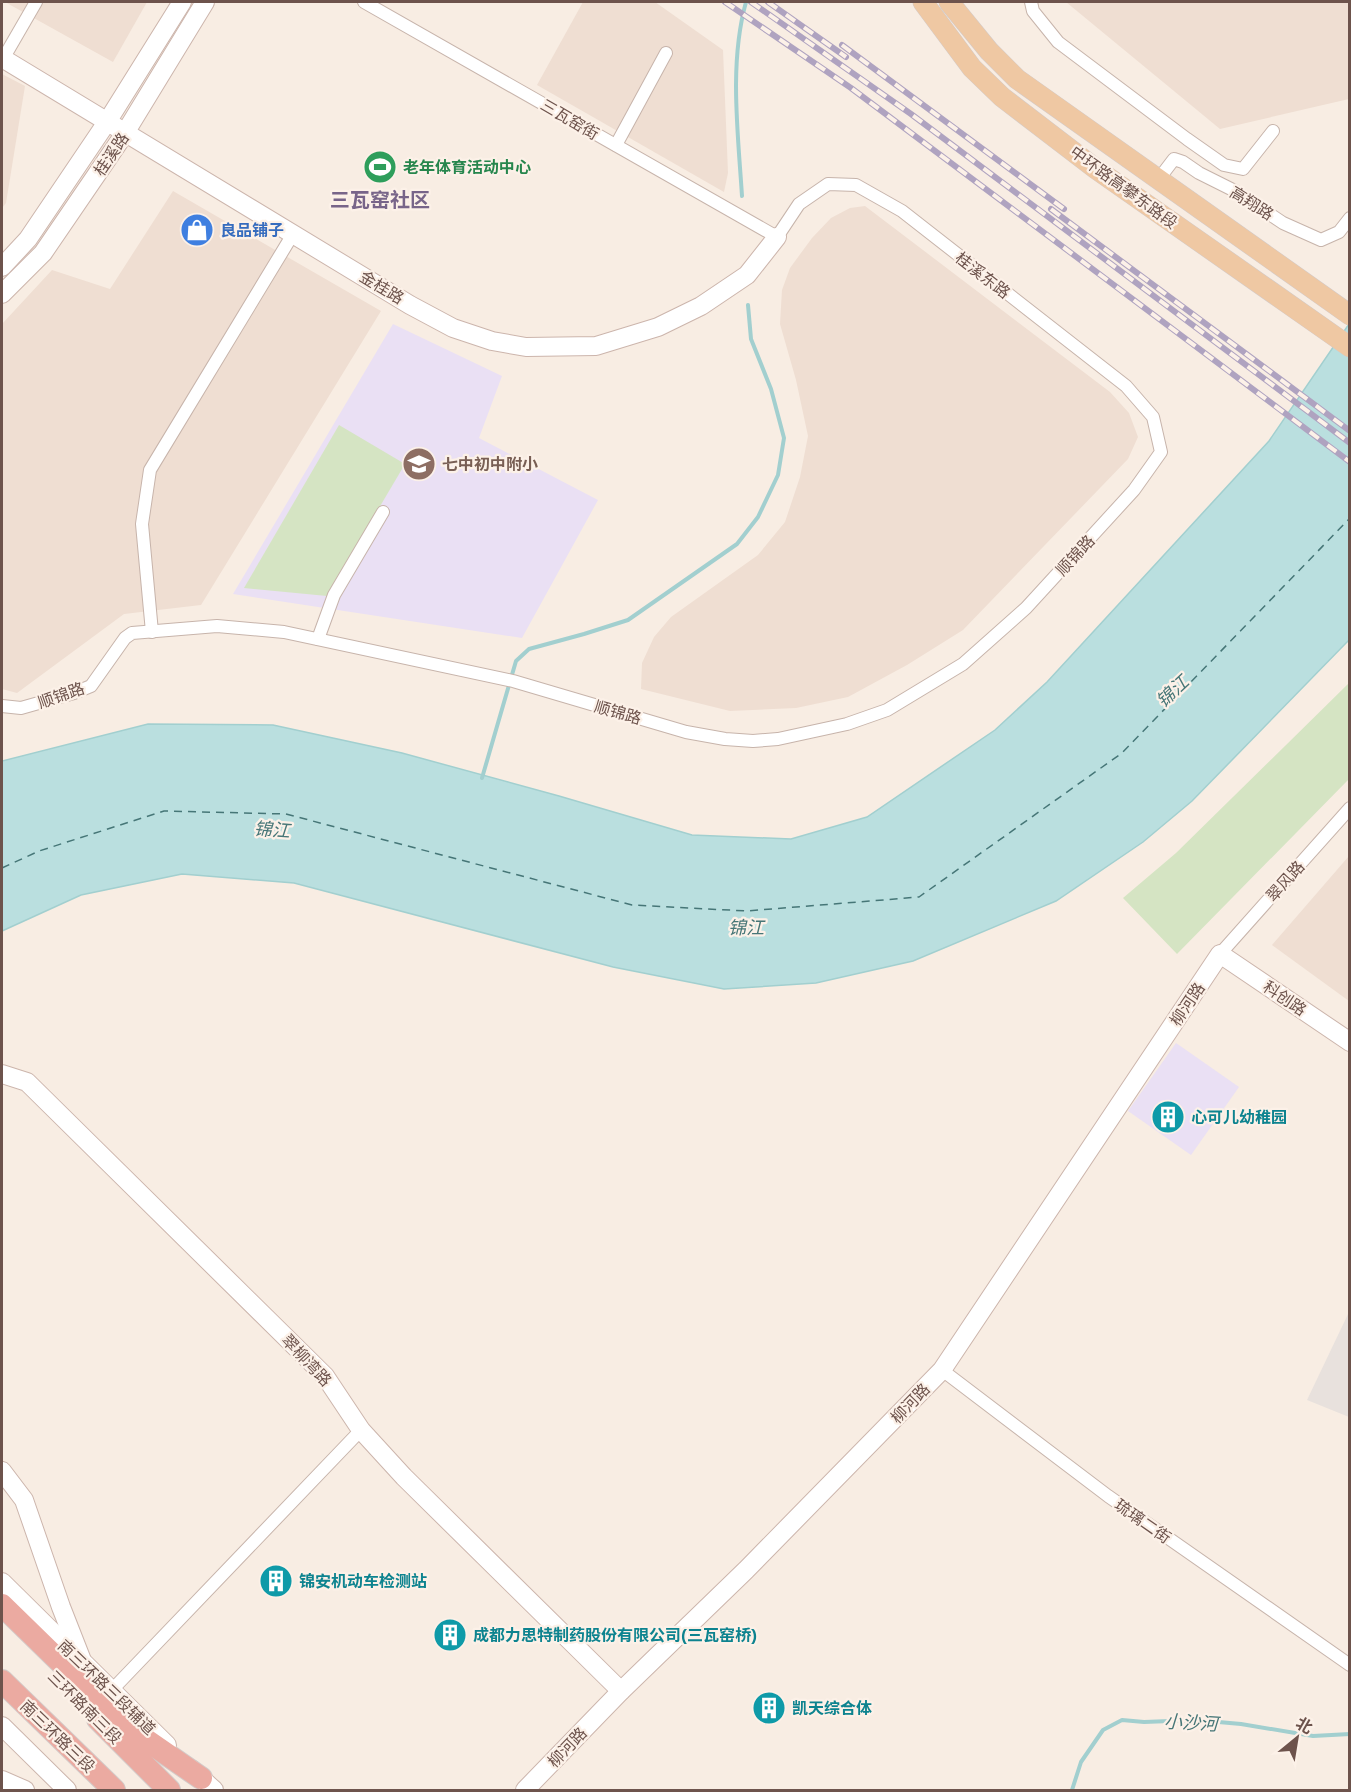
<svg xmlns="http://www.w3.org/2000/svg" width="1351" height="1792" font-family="'Golos Text','Noto Sans SC',sans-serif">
	<rect width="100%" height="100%" fill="#f8ede3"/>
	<!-- residential -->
	<g fill="#efded2">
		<polygon points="5,2 147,2 113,62"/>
		<polygon points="583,2 655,2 723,50 728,173 724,192 537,85"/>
		<polygon points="1066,2 1349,2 1349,99 1220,129"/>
		<polygon points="2,74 25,86 6,203 2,208"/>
		<polygon points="173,191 381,311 201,605 124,614 17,693 2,689 2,324 52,270 110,289"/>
		<polygon points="865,206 1110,392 1129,413 1138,437 1128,459 963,630 907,665 848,697 796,708 730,711 641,689 642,663 654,637 671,617 758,555 785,522 800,477 808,436 796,380 780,324 782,290 790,268 812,238 831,218 850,208"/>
		<polygon points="1349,856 1349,1001 1272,945"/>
	</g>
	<!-- industrial -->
	<polygon fill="#e8e1dd" points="1349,1312 1349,1417 1307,1400"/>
	<!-- education -->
	<g fill="#eae0f4">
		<polygon points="393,324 502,376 479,438 598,500 522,638 233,594"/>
		<polygon points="1176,1043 1239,1087 1191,1155 1128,1111"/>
	</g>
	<!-- green -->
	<g fill="#d5e4c3">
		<polygon points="339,425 405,464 327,596 244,588"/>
		<polygon points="1349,683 1349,779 1177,954 1123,898 1176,853"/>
	</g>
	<!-- water -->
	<polygon fill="#badfdf" stroke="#a2cfcf" stroke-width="1.5" points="1349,324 1349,640 1192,801 1143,842 1056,901 913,961 816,983 724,989 613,967 294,883 182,874 81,895 2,931 2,761 148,724 273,725 402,753 559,796 692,835 791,839 867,817 995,730 1047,682 1269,441"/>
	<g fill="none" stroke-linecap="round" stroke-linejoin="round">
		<!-- stream -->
		<g stroke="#a2cfcf" stroke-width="4">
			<path d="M742,196c-4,-63 -13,-133 4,-194"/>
			<polyline points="482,778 516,661 529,649 584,634 628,620 737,544 758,517 778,475 784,438 771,389 751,339 748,305"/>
			<polyline points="1072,1790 1081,1762 1103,1730 1122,1720 1144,1722 1196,1720 1241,1724 1313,1736 1350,1734"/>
		</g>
		<!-- ferry -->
		<polyline stroke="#467677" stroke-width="1.5" stroke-dasharray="8 6" stroke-linecap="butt" points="2,868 39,851 164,811 286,814 632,905 747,911 919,897 1122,753 1350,518"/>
		<defs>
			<g id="street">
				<polyline points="1031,2 1033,11 1058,42 1187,139 1224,165 1243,169 1273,131"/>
				<polyline points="3,59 36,2"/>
				<polyline points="616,145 666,53"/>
				<polyline points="1158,180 1174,159 1183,162 1199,173 1235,191 1283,223 1321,240 1339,232 1350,218"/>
				<polyline points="152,632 142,524 150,470 293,234"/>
				<polyline points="318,639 334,595 383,512"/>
				<polyline points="2,706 21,708 74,693 91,686 125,638 132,633 217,626 284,632 513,681 686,732 725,739 753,741 778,739 847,724 887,710 963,664 1026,608 1134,490 1161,452 1153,417 1126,386 902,211 856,185 828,184 799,204 777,237 364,2"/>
				<polyline points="1220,954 1350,808"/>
				<polyline points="942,1370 1108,1496 1350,1665"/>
				<polyline points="111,1691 361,1430"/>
			</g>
			<g id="secondary">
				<polyline points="2,58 410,305 453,328 492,341 526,347 596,346 658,327 701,306 747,275 777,237"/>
				<polyline points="2,267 28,239 107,122 182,2"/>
				<polyline points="2,294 43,253 125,133 205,2"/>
				<polyline points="2,1074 27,1082 325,1376 361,1430 404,1477 621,1691"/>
				<polyline points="2,1471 24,1500 61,1607 81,1658"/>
				<polyline points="2,1582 167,1745"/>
				<polyline points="2,1726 67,1790"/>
				<polyline points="191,1769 214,1790"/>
				<polyline points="2,1780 25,1790"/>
				<polyline points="525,1790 621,1691 746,1570 942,1370 1220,954 1350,1042"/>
			</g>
			<g id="primary">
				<polyline points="923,2 972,68 1002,97 1096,169 1350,347"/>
				<polyline points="949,2 989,51 1017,79 1350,315"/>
			</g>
			<g id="highway">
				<polyline points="2,1605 126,1726 201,1778"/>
				<polyline points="2,1681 114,1790"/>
				<polyline points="98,1719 169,1790"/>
			</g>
		</defs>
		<!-- street casing -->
		<use href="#street" stroke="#c7b4ab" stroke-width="14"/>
		<!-- secondary casing -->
		<use href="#secondary" stroke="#ccb5ac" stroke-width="20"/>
		<!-- primary casing -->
		<use href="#primary" stroke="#d3cbc9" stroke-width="21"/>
		<!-- highway casing -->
		<use href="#highway" stroke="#d3cbc9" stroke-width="24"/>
		<!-- street -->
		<use href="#street" stroke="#fff" stroke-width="12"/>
		<!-- secondary -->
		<use href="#secondary" stroke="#fff" stroke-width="18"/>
		<!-- primary -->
		<use href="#primary" stroke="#efc8a3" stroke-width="20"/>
		<!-- highway -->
		<use href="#highway" stroke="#ebaaa1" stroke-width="22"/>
		<defs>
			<g id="rail">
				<polyline points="725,2 851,88 1350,462"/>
				<polyline points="751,2 911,114 1350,443"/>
				<polyline points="768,2 846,57"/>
				<polyline points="842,45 1064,209"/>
				<polyline points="1051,209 1350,431"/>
			</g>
		</defs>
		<!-- rail casing -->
		<use href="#rail" stroke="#afa3c0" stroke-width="6"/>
		<!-- rail -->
		<use href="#rail" stroke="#fcf1e8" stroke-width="4" stroke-dasharray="11" stroke-linecap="butt"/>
	</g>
	<!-- icons -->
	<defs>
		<symbol id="stadium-disc" viewBox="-11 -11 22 22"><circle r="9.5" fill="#2e9e5b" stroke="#fcf1e8"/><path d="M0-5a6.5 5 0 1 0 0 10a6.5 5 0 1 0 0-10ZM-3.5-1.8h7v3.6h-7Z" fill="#fff"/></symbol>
		<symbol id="shop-disc" viewBox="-11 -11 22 22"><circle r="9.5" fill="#3f7fe0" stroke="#fcf1e8"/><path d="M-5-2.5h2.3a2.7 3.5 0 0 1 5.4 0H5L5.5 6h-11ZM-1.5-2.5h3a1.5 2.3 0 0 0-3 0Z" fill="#fff"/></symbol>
		<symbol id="school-disc" viewBox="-11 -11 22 22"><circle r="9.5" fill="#8d6e63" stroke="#fcf1e8"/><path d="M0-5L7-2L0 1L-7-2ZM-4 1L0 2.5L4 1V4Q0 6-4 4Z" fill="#fff"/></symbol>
		<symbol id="building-disc" viewBox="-11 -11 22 22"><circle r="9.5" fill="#0f9aa8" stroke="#fcf1e8"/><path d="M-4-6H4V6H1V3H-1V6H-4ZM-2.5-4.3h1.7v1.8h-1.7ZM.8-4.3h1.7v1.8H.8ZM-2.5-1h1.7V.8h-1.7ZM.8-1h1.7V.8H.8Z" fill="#fff"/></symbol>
	</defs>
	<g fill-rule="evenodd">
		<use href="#stadium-disc" x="361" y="148" width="38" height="38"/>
		<use href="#shop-disc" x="178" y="211" width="38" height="38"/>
		<use href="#school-disc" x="400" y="445" width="38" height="38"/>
		<use href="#building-disc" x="1149" y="1098" width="38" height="38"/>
		<use href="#building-disc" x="257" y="1562" width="38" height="38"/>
		<use href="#building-disc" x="431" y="1616" width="38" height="38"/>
		<use href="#building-disc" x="750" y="1689" width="38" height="38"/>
	</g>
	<g text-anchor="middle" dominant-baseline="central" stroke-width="4.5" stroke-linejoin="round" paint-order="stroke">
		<!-- street labels -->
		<g font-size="16" fill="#6d534c" stroke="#fcf1e8">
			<text transform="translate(570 119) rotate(30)">三瓦窑街</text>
			<text transform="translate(111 154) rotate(-56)">桂溪路</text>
			<text transform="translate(1124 187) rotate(36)">中环路高攀东路段</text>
			<text transform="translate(1252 203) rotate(32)">高翔路</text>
			<text transform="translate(983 275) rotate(38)">桂溪东路</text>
			<text transform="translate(382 287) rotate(31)">金桂路</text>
			<text transform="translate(1075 555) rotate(-47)">顺锦路</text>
			<text transform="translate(61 695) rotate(-19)">顺锦路</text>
			<text transform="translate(618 712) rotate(16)">顺锦路</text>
			<text transform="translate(1285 881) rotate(-48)">翠风路</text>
			<text transform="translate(1285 998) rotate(34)">科创路</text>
			<text transform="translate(1187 1004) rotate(-56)">柳河路</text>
			<text transform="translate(307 1360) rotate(47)">翠柳湾路</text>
			<text transform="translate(910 1403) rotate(-46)">柳河路</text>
			<text transform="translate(1143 1521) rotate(35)">琉璃二街</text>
			<text transform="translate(107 1687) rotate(44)">南三环路三段辅道</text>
			<text transform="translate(85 1707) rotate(45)">三环路南三段</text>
			<text transform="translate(58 1736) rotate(44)">南三环路三段</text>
			<text transform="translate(567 1747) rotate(-46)">柳河路</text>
		</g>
		<!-- leisure labels -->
		<g font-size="16" font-weight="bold" fill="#27864d" stroke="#fcf1e8" text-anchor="start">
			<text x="403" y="167">老年体育活动中心</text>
		</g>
		<!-- shop labels -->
		<g font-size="16" font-weight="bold" fill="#366cbe" stroke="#fcf1e8" text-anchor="start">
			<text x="220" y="230">良品铺子</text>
		</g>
		<!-- education labels -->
		<g font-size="16" font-weight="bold" fill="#785e54" stroke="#fcf1e8" text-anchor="start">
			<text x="442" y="464">七中初中附小</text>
		</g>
		<!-- culture labels -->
		<g font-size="16" font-weight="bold" fill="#0d838f" stroke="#fcf1e8" text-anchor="start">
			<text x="1191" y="1117">心可儿幼稚园</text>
			<text x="299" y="1581">锦安机动车检测站</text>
			<text x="473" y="1635">成都力思特制药股份有限公司(三瓦窑桥)</text>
			<text x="792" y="1708">凯天综合体</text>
		</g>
		<!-- water labels -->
		<g font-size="18" font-style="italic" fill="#467677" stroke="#fcf1e8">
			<text transform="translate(1172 691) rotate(-43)">锦江</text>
			<text transform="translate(272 829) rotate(4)">锦江</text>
			<text x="746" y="927">锦江</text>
			<text transform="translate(1191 1722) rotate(3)">小沙河</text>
		</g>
		<!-- quarter labels -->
		<g font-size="20" font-weight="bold" fill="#786589" stroke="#fcf1e8">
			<text x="380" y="199">三瓦窑社区</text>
		</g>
	</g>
	<!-- border -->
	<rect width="1351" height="1792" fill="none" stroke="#6d534c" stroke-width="6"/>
	<!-- north arrow -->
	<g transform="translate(1297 1738) rotate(30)" stroke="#fcf1e8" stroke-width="4.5" paint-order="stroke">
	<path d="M0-4.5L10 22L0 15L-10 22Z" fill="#6d534c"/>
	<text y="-9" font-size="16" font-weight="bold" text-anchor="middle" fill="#6d534c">北</text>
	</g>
</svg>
